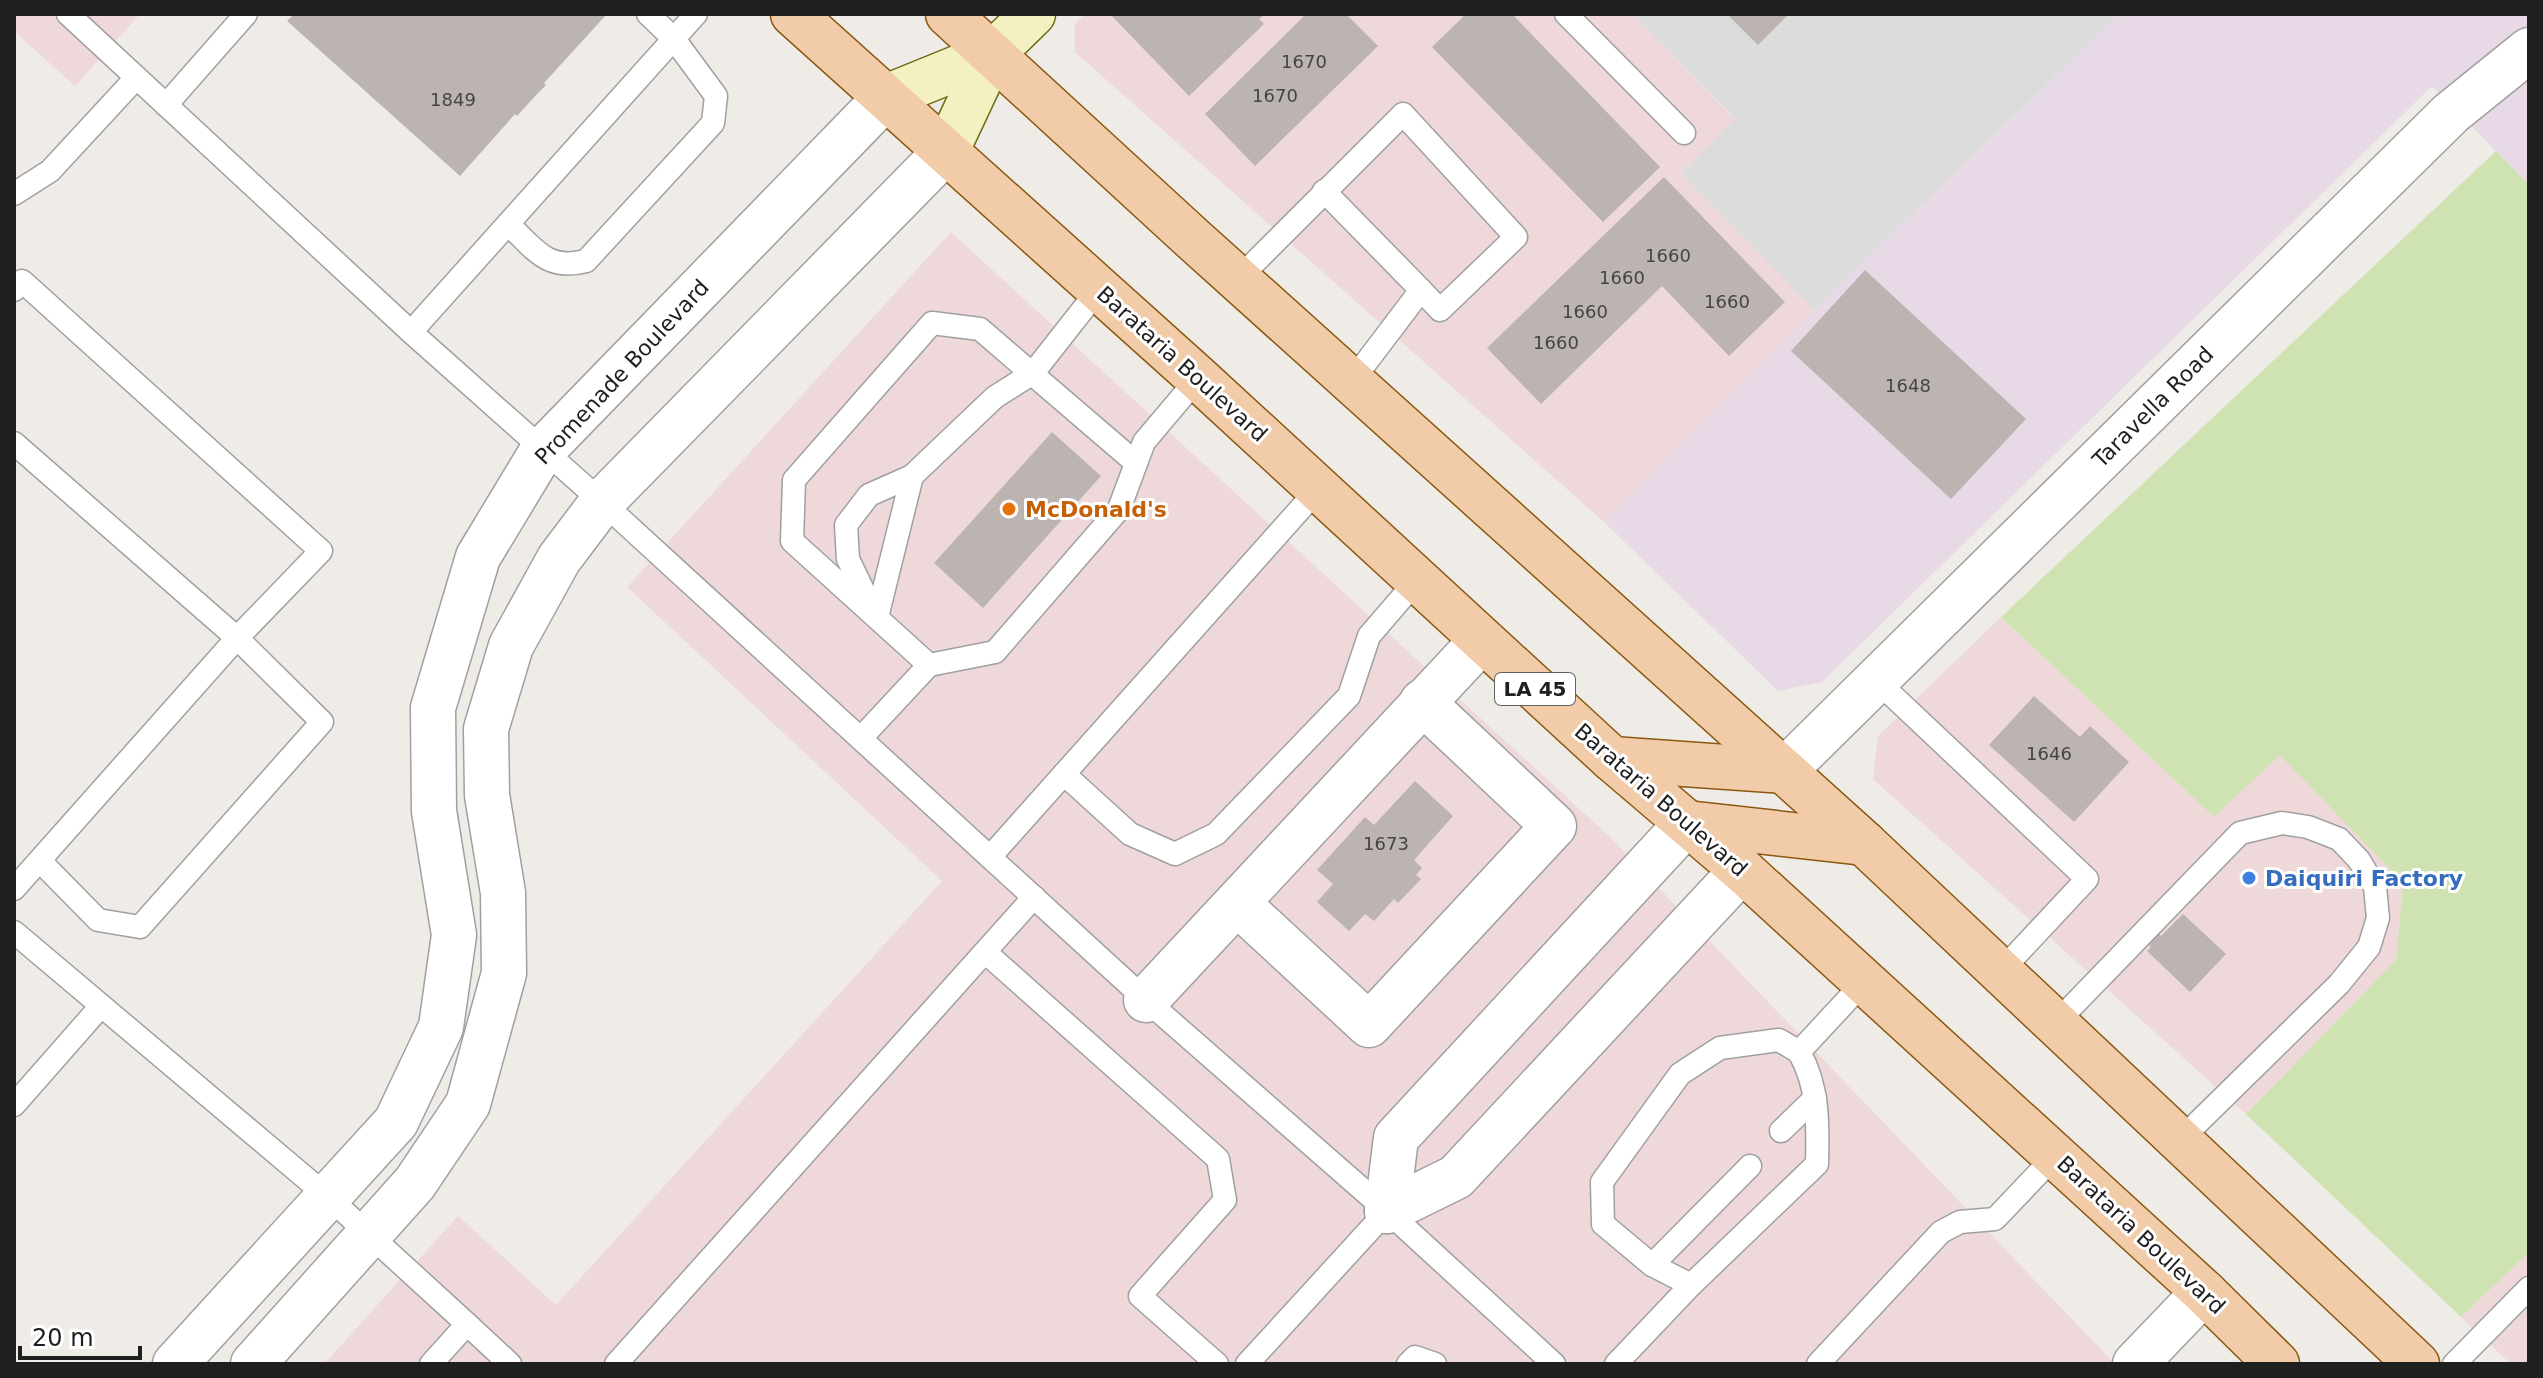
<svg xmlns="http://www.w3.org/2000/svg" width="2543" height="1378" font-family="'DejaVu Sans',sans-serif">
	<rect width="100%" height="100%" fill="#efece7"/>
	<!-- residential -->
	<polygon fill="#dddcdc" points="1631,14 2119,14 1814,310 1681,174 1735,118"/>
	<!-- commercial -->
	<g fill="#eed8d9">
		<polygon points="14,14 140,14 75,86 14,31"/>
		<polygon points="1085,14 1631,14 1735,119 1681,174 1814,310 1604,522 1075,52 1075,24"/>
		<polygon points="951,232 1610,837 2115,1364 324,1364 458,1216 556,1305 942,881 627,587"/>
		<polygon points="2001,617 2214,817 2280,754 2403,883 2396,960 2246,1114 1873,779 1878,736"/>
		<polygon points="2529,1252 2529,1364 2511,1364 2461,1317"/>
	</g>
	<!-- industrial -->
	<polygon fill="#e7d9e6" points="2119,14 2529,14 2529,185 2432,86 1822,682 1778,691 1604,522 1814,310"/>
	<!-- grass -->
	<polygon fill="#cfe3b2" points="2496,151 2529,185 2529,1252 2461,1317 2246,1114 2396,960 2403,883 2280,755 2214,817 2001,617"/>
	<!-- building -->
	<g fill="#bcb4b0">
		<polygon points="294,14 607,14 544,83 546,85 537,94 517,116 515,114 460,176 287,21"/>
		<polygon points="1110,14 1265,14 1259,19 1264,24 1189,96"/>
		<polygon points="1306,14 1346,14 1378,46 1255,166 1205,114"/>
		<polygon points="1466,14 1512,14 1660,167 1603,222 1432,47"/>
		<polygon points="1727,14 1789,14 1758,45"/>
		<polygon points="1664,177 1785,302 1729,356 1662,286 1541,404 1487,348"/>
		<polygon points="1865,270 2026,419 1951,499 1791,351"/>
		<polygon points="1052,432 1101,476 983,608 934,563"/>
		<polygon points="2034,696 2080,737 2090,726 2129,762 2074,822 1989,745"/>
		<polygon points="1415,781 1453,816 1414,860 1422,868 1416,875 1421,879 1398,903 1394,899 1374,921 1365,914 1349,931 1317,902 1333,884 1317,870 1365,817 1374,825"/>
		<polygon points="2183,914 2226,954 2190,992 2147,951 2151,947 2143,940 2154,929 2161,936"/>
	</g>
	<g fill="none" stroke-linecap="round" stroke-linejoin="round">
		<defs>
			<g id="lane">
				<polyline points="68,14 411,332 602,502 1146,1000 1387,1211 1554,1364"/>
				<polyline points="1566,14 1684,133"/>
				<polyline points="166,105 246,14"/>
				<polyline points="1324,191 1421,290 1352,381"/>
				<polyline points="14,194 50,171 136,78"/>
				<path d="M508,224c27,25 38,47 78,37l127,-138 3,-27 -42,-57 -26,-25"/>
				<polyline points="1238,279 1403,114 1516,237 1440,310 1421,290"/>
				<polyline points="14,290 22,281 321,551 237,638 322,722 140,927 98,920 40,861"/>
				<polyline points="411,332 696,14"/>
				<polyline points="14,443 237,638 14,889"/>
				<polyline points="871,607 848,559 846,525 869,495 912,476 995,397 1033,373 1099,289"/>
				<polyline points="877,617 912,476"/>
				<polyline points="929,665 792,541 794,480 932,323 980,329 1136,463"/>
				<polyline points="1876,680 2087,879 2000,972"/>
				<polyline points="861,738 929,665 995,652 1119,509 1144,442 1198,378"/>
				<polyline points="1064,774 1130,834 1175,854 1216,834 1349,696 1369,636 1418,579"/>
				<polyline points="990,857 1319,488"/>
				<polyline points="14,932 327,1196 467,1324"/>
				<polyline points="985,952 1218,1159 1225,1200 1140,1296 1217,1364"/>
				<polyline points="2055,1024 2240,833 2282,823 2308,827 2339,839 2359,860 2375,887 2378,918 2369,947 2339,984 2179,1141"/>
				<path d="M1799,1052c20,35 19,72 18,112l-126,121 -39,-20 -49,-41 -1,-42 78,-108 40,-26 59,-8 20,12 65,-70"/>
				<polyline points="14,1105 101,1006"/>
				<polyline points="1781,1131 1815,1098"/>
				<polyline points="1652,1265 1750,1166"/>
				<polyline points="431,1364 467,1324 510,1364"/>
				<polyline points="616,1364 1034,897"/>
				<polyline points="1247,1364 1387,1211"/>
				<polyline points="1408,1364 1415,1357 1435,1364"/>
				<polyline points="1616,1364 1691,1285"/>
				<polyline points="1818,1364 1941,1232 1960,1222 1995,1219 2055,1156"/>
				<polyline points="2454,1364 2529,1288"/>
			</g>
			<g id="street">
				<polyline points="1784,771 2451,113 2529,50"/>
				<polyline points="1237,903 1369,1025 1554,826 1422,702"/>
				<polyline points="1146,1000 1482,640"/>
				<polyline points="1387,1211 1396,1138 1687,823"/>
				<polyline points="1387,1211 1456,1177 1742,870"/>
				<polyline points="175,1364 396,1122 441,1027 454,935 434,811 433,708 478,557 542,451 886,97"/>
				<polyline points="253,1364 415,1183 468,1104 504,973 503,893 487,795 486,729 511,646 559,559 602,502 947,150"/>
				<polyline points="2135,1364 2204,1292"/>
			</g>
			<g id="secondary">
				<polyline points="886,97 992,54"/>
				<polyline points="947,150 992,54 1033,14"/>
			</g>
			<g id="primary">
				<polyline points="793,14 1198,378 1612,759 1742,870 2204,1292 2277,1364"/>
				<polyline points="948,14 1192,238 1864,843 2417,1364"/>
				<polyline points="1612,759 1784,771"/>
				<polyline points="1687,823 1864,843"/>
			</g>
		</defs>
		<!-- lane casing -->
		<use href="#lane" stroke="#a0a0a0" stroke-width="25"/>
		<!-- street casing -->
		<use href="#street" stroke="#a0a0a0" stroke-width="47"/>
		<!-- secondary casing -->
		<use href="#secondary" stroke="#6a6c11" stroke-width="47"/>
		<!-- primary casing -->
		<use href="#primary" stroke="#8b5810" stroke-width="47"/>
		<!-- lane -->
		<use href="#lane" stroke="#fff" stroke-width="22"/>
		<!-- street -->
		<use href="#street" stroke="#fff" stroke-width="44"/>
		<!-- secondary -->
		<use href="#secondary" stroke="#f3f1c1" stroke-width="44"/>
		<!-- primary -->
		<use href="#primary" stroke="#f2cca8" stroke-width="44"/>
	</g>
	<!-- markers -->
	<circle fill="#e8710a" stroke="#fff" stroke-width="3" cx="1009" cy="509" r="8"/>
	<circle fill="#3f7fe0" stroke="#fff" stroke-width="3" cx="2249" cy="878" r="8"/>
	<g text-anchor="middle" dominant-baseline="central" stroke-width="6" stroke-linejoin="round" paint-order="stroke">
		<!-- number labels -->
		<g font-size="18" fill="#464443">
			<text x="1304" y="61">1670</text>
			<text x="1275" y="95">1670</text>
			<text x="453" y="99">1849</text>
			<text x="1668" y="255">1660</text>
			<text x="1622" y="277">1660</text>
			<text x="1727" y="301">1660</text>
			<text x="1585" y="311">1660</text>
			<text x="1556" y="342">1660</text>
			<text x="1908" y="385">1648</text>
			<text x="2049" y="753">1646</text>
			<text x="1386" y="843">1673</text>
		</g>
		<!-- shield labels -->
		<rect fill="#fff" stroke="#626262" stroke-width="2" x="1495" y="673" width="80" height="32" rx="6"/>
		<g font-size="20" font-weight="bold" fill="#1f1f1f">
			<text x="1535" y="689">LA 45</text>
		</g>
		<!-- street labels -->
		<g font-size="22" fill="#1f1f1f" stroke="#fff">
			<text transform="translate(1182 364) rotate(42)">Barataria Boulevard</text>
			<text transform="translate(622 372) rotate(-47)">Promenade Boulevard</text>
			<text transform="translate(2153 407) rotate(-45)">Taravella Road</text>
			<text transform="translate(1661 800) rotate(41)">Barataria Boulevard</text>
			<text transform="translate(2141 1235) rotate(43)">Barataria Boulevard</text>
		</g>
		<!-- food labels -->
		<g font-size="22" font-weight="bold" fill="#c56008" stroke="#fff" text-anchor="start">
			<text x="1025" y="509">McDonald's</text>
		</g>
		<!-- shop labels -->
		<g font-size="22" font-weight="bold" fill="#366cbe" stroke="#fff" text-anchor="start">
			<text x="2265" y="878">Daiquiri Factory</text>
		</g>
	</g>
	<!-- border -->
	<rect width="2543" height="1378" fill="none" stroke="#1f1f1f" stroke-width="32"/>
	<!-- scale -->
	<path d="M20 1346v12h120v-12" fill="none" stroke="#1f1f1f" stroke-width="4"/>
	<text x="32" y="1346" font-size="24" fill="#1f1f1f" stroke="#ffffff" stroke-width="6" paint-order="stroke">20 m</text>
</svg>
